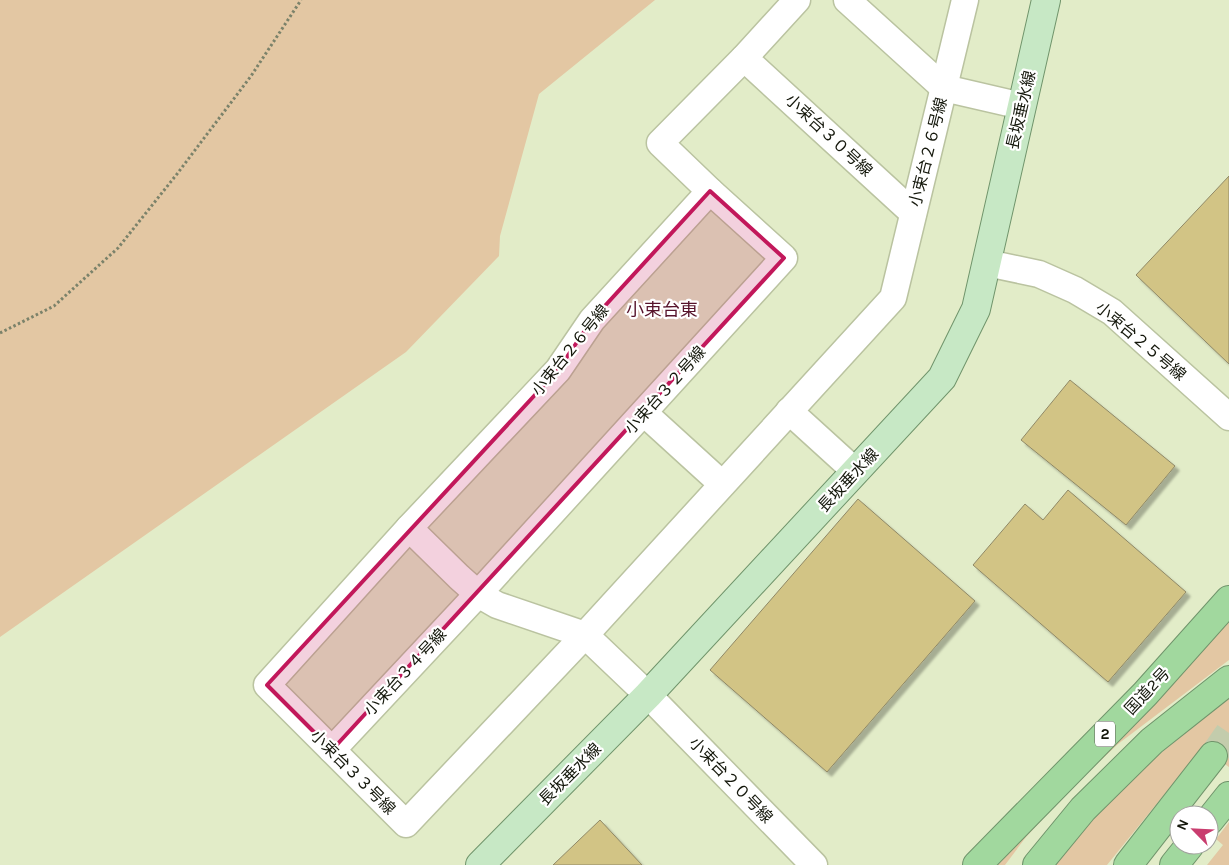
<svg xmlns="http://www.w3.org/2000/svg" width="1229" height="865" font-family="Karla,'Noto Sans JP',sans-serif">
	<defs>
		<filter id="shadow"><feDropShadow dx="4.5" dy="4.5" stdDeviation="1" flood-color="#0004"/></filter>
	</defs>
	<rect width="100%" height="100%" fill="#e2ecc8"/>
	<!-- green -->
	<g fill="#e3c7a3">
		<polygon points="0,0 655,0 539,94 500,236 499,256 406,352 0,637"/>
		<polygon points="1229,610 1229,660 1118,744 1071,788 1026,837 1005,865 990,865"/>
		<polygon points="1229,697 1229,767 1202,748 1107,865 1052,865 1116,790"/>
		<polygon points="1229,822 1229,865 1207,865 1223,845 1216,839"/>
	</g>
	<!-- building -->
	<g fill="#d2c485" stroke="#908967" filter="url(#shadow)">
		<polygon points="1229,176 1229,364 1136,275"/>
		<polygon points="1070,380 1175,466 1126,525 1021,440"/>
		<polygon points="1068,490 1186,592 1108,682 973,565 1025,504 1043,520"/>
		<polygon points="858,499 975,601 827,772 710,670"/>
		<polygon points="600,820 642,865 553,865"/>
	</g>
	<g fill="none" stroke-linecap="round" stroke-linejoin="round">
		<!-- highway-tunnel -->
		<polyline stroke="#c3ccac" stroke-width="28" stroke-dasharray="28 14" stroke-linecap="butt" points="1213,756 1229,733"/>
		<defs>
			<g id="minor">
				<polyline points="797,0 744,58 660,143 710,191 592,320 558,370 409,528 459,577 478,594 497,605 585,635 648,695 814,865"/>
				<polyline points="847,0 944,88 1022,106"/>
				<polyline points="744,58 913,213"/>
				<polyline points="987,263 1039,274 1075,290 1112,312 1229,417"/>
				<polyline points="789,411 855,471"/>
				<polyline points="644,413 722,484"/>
				<polyline points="409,528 267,685 406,824 585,635 893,298 965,0"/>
				<polyline points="332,750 478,594 784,258 710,191"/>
			</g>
			<polyline id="major" points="480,865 648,695 942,378 976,309 1046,0"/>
			<g id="highway">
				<polyline points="1209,821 1229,796"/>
				<polyline points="977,865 1145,694 1229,600"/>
				<polyline points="1037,865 1083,809 1152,741 1229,680"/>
				<polyline points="1128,865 1213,756"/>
				<polyline points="1174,865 1190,845"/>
			</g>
		</defs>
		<!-- minor casing -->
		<use href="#minor" stroke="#bac3a0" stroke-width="29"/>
		<!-- major casing -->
		<use href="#major" stroke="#70946b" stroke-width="30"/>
		<!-- highway casing -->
		<use href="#highway" stroke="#70946b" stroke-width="30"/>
		<!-- path -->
		<polyline stroke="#7b826a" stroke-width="3" stroke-dasharray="2.5 2.5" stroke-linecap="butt" points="0,333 54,306 118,248 177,174 251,76 301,0"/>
		<!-- minor -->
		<use href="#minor" stroke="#fff" stroke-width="26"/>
		<!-- major -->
		<use href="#major" stroke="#c7e8c5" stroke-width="28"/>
		<!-- highway -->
		<use href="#highway" stroke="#a1d89e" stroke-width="28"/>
	</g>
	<!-- marked area -->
	<path fill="#c2185b" fill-opacity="0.2" stroke="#c2185b" stroke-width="4" stroke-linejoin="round" d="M710,191l74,67 -452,492 -65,-65 291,-315 34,-50z"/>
	<g text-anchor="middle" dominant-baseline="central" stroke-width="4.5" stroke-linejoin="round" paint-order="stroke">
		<!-- shield labels -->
		<rect fill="#fff" stroke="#5a5d54" stroke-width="1" x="1095" y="721.5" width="20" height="25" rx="4"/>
		<g font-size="15" font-weight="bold" fill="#14170b">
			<text x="1105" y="734">2</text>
		</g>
		<!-- street labels -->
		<g font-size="16" fill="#14170b" stroke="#fff">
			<text transform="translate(1021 110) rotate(-77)">長坂垂水線</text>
			<text transform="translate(829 135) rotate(43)">小束台３０号線</text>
			<text transform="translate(928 152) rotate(-76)">小束台２６号線</text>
			<text transform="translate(1141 341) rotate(40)">小束台２５号線</text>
			<text transform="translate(570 350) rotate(-51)">小束台２６号線</text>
			<text transform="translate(665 390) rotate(-48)">小束台３２号線</text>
			<text transform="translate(848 480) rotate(-47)">長坂垂水線</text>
			<text transform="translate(405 672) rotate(-47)">小束台３４号線</text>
			<text transform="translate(1147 691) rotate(-47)">国道2号</text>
			<text transform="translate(353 772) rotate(45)">小束台３３号線</text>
			<text transform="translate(570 774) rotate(-45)">長坂垂水線</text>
			<text transform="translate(731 780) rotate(46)">小束台２０号線</text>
		</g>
		<!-- neighbourhood labels -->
		<g font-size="18" fill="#57142c" stroke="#fff">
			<text x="662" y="310">小束台東</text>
		</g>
	</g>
	<!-- north arrow -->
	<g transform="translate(1194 830) rotate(294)"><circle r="24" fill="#ffffff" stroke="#a1a29d"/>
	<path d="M0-4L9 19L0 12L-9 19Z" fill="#c93d6f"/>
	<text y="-8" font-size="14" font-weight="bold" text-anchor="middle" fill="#14170b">N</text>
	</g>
</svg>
